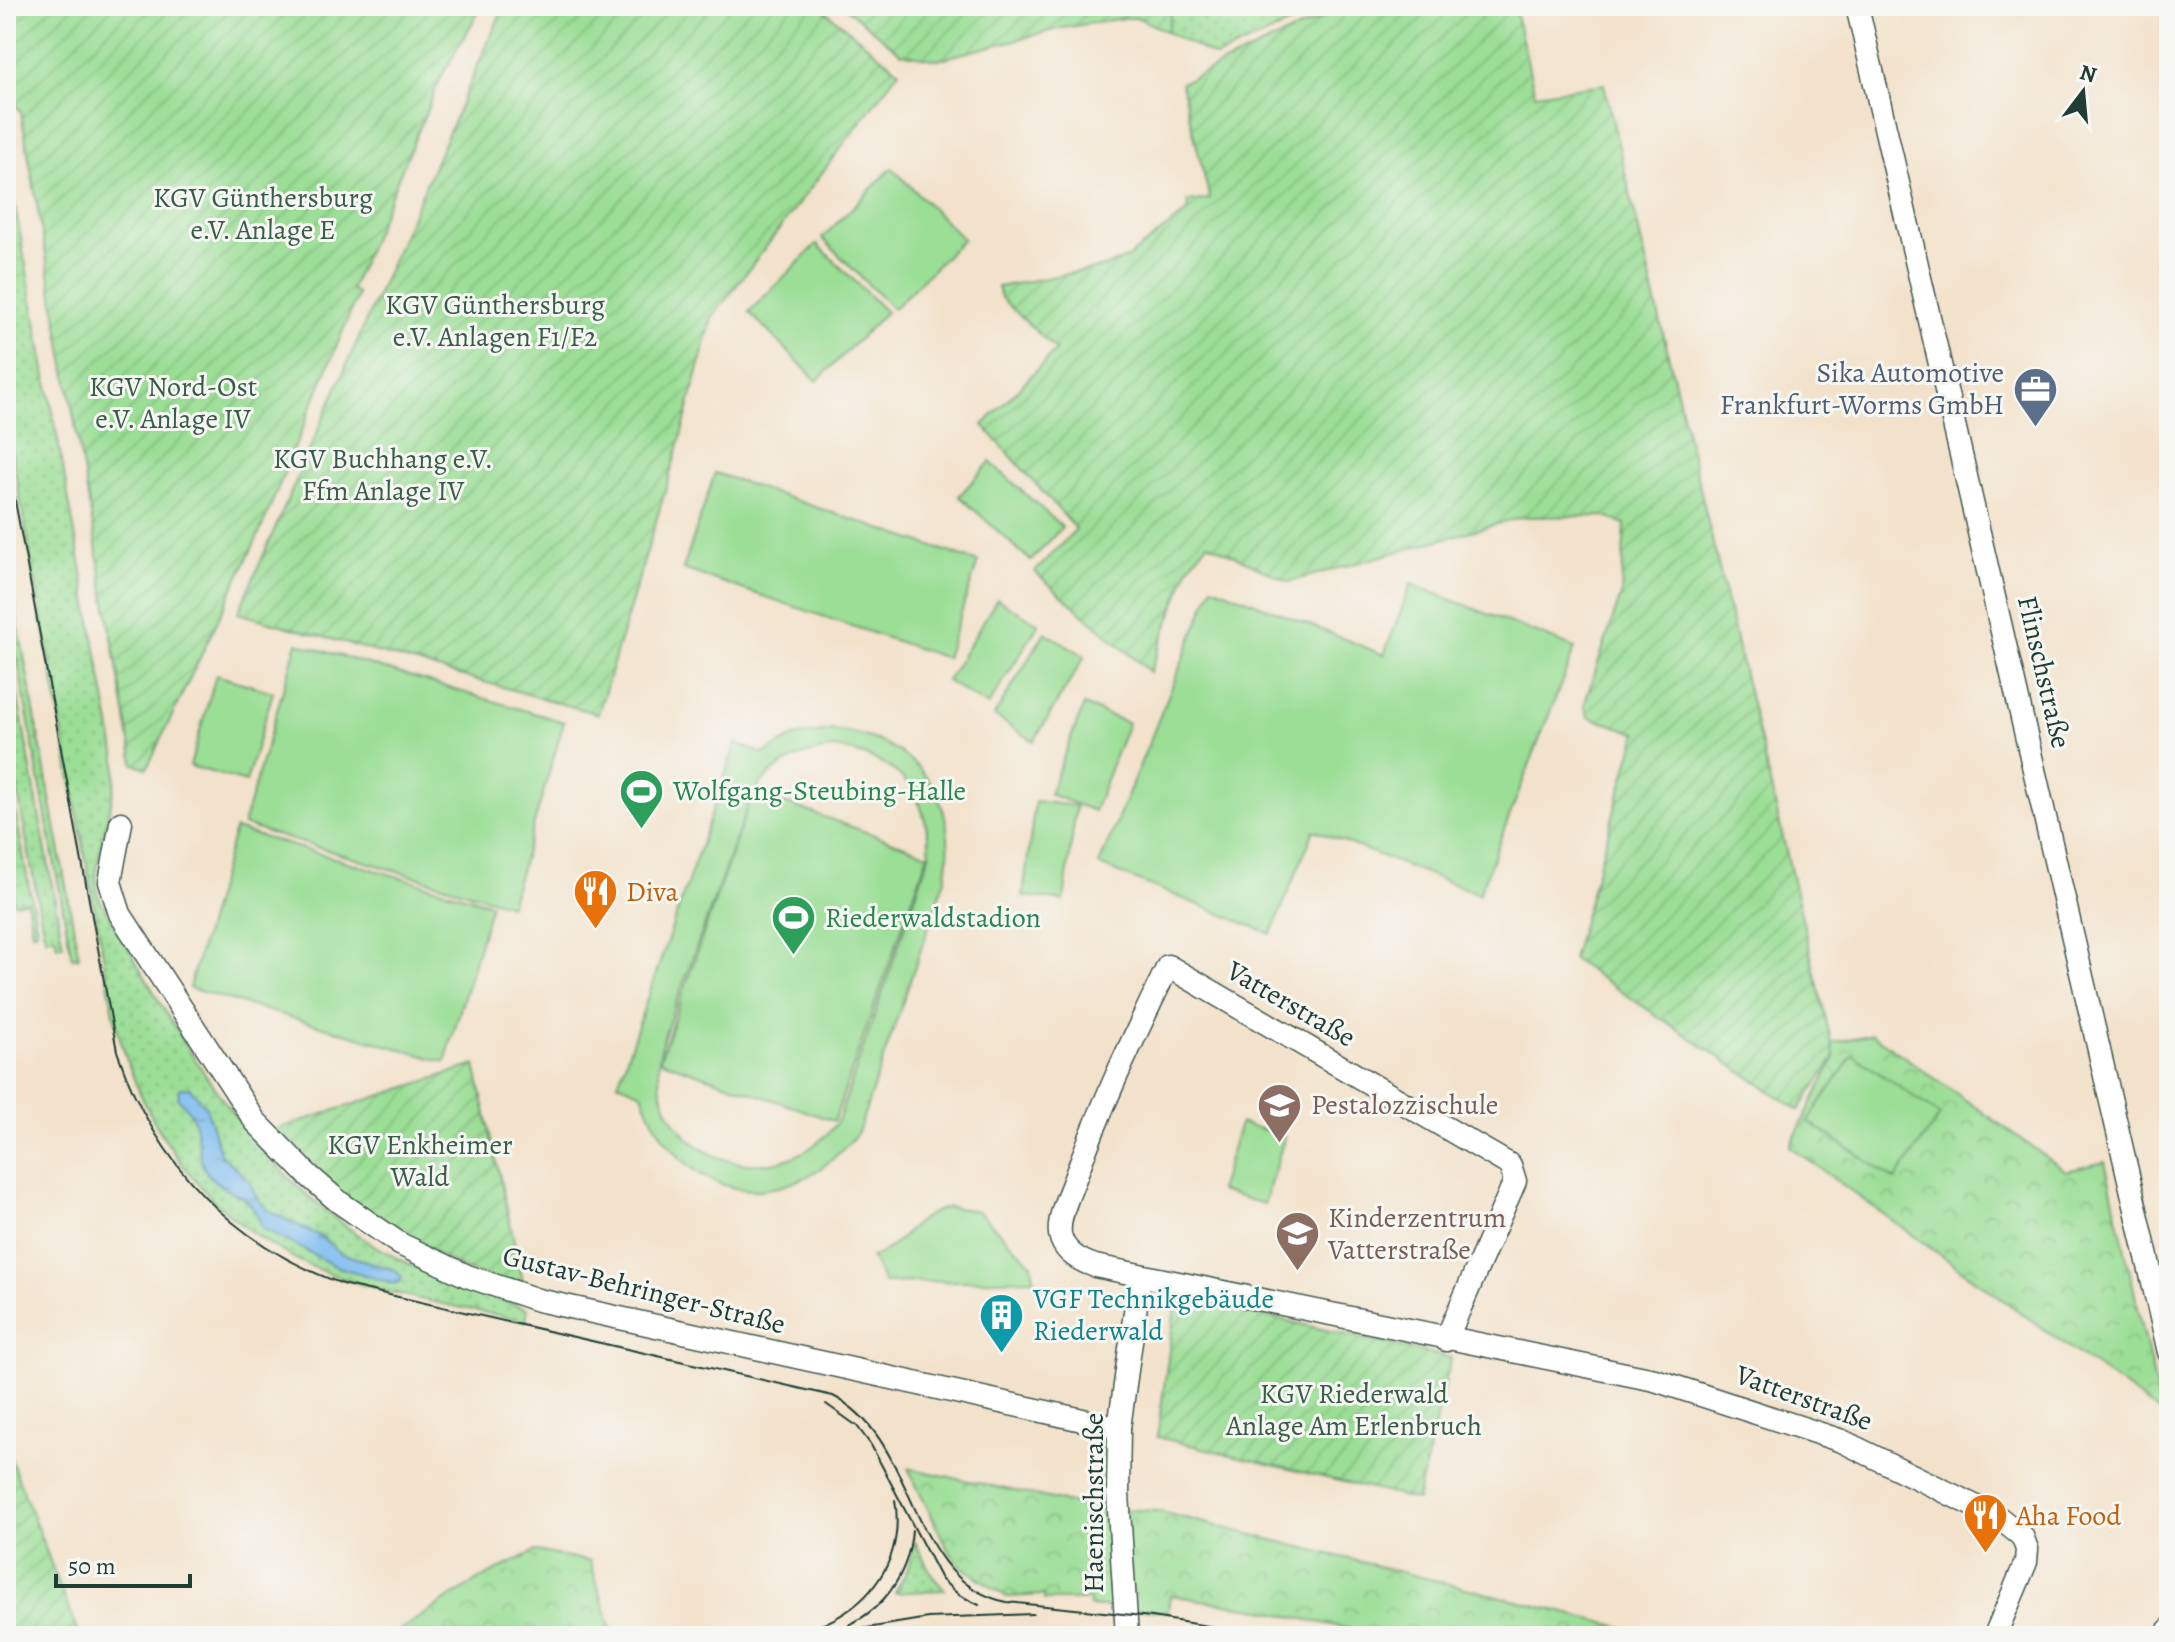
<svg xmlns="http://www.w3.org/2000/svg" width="2175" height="1642" font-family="Alegreya,serif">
	<defs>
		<pattern id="grass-dots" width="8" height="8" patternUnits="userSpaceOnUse" patternTransform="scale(2)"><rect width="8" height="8" fill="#9bde96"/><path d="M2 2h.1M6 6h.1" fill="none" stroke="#85bf82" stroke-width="1.8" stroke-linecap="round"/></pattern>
		<pattern id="park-crowns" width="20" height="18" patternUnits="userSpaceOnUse" patternTransform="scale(2)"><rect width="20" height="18" fill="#9bde96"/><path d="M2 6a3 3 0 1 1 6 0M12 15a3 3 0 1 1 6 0" fill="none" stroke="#85bf82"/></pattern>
		<pattern id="garden-furrows" width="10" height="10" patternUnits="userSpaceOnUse" patternTransform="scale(2)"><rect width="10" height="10" fill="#9bde96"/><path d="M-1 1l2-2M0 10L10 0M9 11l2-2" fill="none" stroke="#85bf82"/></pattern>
		<pattern id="water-ripples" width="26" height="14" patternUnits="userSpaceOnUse" patternTransform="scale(2)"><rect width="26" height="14" fill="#7bbbef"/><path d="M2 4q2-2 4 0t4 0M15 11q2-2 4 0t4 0" fill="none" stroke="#6499c2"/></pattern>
	</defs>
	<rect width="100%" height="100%" fill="#f6f6f2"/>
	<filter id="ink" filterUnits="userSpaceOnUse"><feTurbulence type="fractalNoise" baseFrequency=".0125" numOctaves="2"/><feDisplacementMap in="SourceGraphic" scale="16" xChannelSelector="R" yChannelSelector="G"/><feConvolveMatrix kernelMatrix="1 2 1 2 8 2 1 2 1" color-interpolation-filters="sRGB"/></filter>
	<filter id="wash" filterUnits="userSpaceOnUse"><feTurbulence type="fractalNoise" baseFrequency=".006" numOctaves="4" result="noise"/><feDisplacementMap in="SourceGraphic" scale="32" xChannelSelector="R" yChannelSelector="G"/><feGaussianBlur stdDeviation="1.8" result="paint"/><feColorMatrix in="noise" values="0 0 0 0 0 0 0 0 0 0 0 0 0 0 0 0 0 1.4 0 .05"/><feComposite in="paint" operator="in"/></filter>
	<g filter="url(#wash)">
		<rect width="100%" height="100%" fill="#f3e2cb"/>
		<!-- grass -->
		<g fill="url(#grass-dots)" stroke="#5d8e65" stroke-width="2">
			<polygon points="1172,6 1330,6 1216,57 1167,32"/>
			<path d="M6,157l110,601c3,43 -29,107 -17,140 74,124 138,257 262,339 51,34 109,53 167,72l-2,12c-61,-13 -124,-23 -184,-43 -121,-40 -200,-140 -228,-263l-108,-594z"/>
			<polygon points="6,557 79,957 72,958 6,598"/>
			<polygon points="6,632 63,945 57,946 55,936 46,938 43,930 6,728"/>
			<polygon points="6,760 37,931 32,932 27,901 14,903 6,866"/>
			<polygon points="915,1542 933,1577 945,1590 895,1593 907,1571"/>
		</g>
		<!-- park -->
		<g fill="url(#park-crowns)" stroke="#5d8e65" stroke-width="2">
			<polygon points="1872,1034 2066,1171 2105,1162 2162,1414 1790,1147 1835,1057 1832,1043"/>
			<polygon points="908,1468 1094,1508 1157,1511 1658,1636 1384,1636 1257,1609 1170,1595 1168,1612 1089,1606 1089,1600 1044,1600 1044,1595 1007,1597 959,1565 946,1546"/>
			<polygon points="535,1551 590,1561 613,1636 390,1636 480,1579"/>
		</g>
		<!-- garden -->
		<g fill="url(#garden-furrows)" stroke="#5d8e65" stroke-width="2">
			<polygon points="6,6 482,6 441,77 351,289 358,294 259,534 147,768 134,764 21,112 6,89"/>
			<polygon points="504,6 819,6 899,71 712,318 678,448 598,714 238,613"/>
			<polygon points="843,6 1171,6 1172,7 1167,32 1139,18 1123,18 1063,28 937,60 901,53"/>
			<polygon points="1347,6 1514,6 1535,94 1604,84 1835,1057 1799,1110 1572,959 1637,733 1588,717 1584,705 1621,595 1625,524 1603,516 1522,517 1289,582 1208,543 1189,567 1150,672 1035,572 1076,529 983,425 1056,350 1001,298 998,287 1104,267 1129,257 1189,210 1188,202 1210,199 1181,83"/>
			<polygon points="475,1065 525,1291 463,1269 350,1205 274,1130"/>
			<polygon points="1176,1300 1193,1300 1451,1358 1417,1500 1157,1437"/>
			<polygon points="6,1447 79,1636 6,1636"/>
		</g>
		<!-- pitch -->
		<g fill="#9bde96" stroke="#5d8e65" stroke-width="2" fill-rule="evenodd">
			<polygon points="892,168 963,239 893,309 822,238"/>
			<polygon points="817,244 886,312 817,381 749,312"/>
			<polygon points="990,462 1062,527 1031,561 959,496"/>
			<polygon points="715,473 978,562 946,658 683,569"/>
			<polygon points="1411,584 1575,648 1479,894 1314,830 1271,934 1099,865 1213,586 1384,655"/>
			<polygon points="997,599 1039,624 988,706 947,681"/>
			<polygon points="1045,632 1085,656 1034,741 994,716"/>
			<polygon points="297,643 564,722 510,905 243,825"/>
			<polygon points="216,675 273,692 246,782 190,766"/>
			<polygon points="1084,705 1128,723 1094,811 1049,794"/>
			<path d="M833,730c82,8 129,67 112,149l-87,253c-71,92 -180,71 -216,-39l-24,-10 118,-340 27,11 31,-17zM835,748c64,11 91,41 95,106l-92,267c-59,81 -185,41 -179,-61l175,61 94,-267 -174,-62c21,-29 47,-39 81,-44zM749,803l-89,256h-1l4,-20z"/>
			<polygon points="1035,801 1076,806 1064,901 1023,896"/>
			<polygon points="235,829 491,904 445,1062 189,988"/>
			<polygon points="1853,1055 1940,1115 1895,1180 1808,1121"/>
			<polygon points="1240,1123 1285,1136 1264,1204 1219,1191"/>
			<path d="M949,1207l29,4 54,53 2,15 -150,4 -13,-26c31,-9 39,-41 78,-50z"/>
		</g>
		<!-- water -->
		<path fill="url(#water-ripples)" stroke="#4d7c92" stroke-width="2" d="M180,1088h10l16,19 14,46 30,29 6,15 13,14 53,26 18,16 55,17 7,7 -1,5 -7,2 -59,-18 -73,-38c-14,-43 -32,-27 -55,-55 -11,-15 -7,-39 -14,-55 -3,-8 -10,-14 -15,-20z"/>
	</g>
	<g filter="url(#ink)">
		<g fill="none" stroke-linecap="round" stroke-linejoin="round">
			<defs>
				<g id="minor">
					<polyline points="1857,6 2169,1352"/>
					<polyline points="121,823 110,882 120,914 255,1121 308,1175 339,1202 400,1244 467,1276 538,1300 1119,1428"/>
					<path d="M1446,1340l69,-159 -5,-16 -342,-199c-34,71 -68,141 -94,215 -6,15 -16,37 -14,53 3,18 20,27 35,32l560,114 187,61 157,77 23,18 5,13 -1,13 -30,71"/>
					<polyline points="1127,1636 1118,1494 1119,1428 1140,1276"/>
					<polyline points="2168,1636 2169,1630"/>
				</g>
			</defs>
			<!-- minor casing -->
			<use href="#minor" stroke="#3f564b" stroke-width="25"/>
			<!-- minor -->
			<use href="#minor" stroke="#fff" stroke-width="22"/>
			<!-- tram -->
			<g stroke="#1f3d34" stroke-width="2">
				<path d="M6,452l111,599c38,112 116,195 229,234l487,111c87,44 72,185 174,206l145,15 118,19"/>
				<polyline points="826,1404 857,1426 871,1445 941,1579 959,1595 979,1605"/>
				<path d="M849,1625c38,-19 60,-53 63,-95"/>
				<path d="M816,1627c54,-20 89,-67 79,-127"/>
				<polyline points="784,1636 828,1625"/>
				<polyline points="818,1636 928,1618 1033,1614"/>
			</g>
		</g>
	</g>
	<!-- icons -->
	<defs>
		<symbol id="office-pin" viewBox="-11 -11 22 30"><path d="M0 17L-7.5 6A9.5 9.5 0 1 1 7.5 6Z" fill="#5c6f8a" stroke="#f6f6f2"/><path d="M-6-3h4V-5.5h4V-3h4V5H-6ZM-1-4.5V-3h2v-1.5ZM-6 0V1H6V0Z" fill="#fff"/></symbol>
		<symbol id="stadium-pin" viewBox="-11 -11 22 30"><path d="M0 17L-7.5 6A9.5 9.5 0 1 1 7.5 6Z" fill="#2e9e5b" stroke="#f6f6f2"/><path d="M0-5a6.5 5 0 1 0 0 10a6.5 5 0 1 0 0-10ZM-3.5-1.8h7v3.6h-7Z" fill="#fff"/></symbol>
		<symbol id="restaurant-pin" viewBox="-11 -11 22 30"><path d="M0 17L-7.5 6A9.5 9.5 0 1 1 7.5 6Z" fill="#e8710a" stroke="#f6f6f2"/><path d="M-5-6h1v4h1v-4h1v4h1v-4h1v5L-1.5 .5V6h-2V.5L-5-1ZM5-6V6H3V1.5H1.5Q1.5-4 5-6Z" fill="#fff"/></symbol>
		<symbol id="school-pin" viewBox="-11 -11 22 30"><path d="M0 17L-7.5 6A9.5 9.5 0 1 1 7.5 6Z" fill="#8d6e63" stroke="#f6f6f2"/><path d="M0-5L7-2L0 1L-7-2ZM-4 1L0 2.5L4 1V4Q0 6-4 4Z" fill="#fff"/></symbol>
		<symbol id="building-pin" viewBox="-11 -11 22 30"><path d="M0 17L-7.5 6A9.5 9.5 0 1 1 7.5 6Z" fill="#0f9aa8" stroke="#f6f6f2"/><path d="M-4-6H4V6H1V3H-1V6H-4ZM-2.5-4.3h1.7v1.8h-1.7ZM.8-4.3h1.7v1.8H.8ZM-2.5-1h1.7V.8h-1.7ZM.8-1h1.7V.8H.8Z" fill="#fff"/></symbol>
	</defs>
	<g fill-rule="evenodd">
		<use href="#office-pin" x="2010" y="364" width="51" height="69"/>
		<use href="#stadium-pin" x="616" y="766" width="51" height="69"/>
		<use href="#restaurant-pin" x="570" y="866" width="51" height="69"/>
		<use href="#stadium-pin" x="768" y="892" width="51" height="69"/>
		<use href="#school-pin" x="1254" y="1080" width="51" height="69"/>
		<use href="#school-pin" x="1272" y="1208" width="51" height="69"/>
		<use href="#building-pin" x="976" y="1290" width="51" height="69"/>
		<use href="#restaurant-pin" x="1960" y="1490" width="51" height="69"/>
	</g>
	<g text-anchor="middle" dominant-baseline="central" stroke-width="6" stroke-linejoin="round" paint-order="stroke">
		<!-- park labels -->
		<g font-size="28" fill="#385d48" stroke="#f6f6f2">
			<text x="263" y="198">KGV Günthersburg<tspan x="263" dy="32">e.V. Anlage E</tspan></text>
			<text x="495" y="305">KGV Günthersburg<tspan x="495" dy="32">e.V. Anlagen F1/F2</tspan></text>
			<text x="173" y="387">KGV Nord-Ost<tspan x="173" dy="32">e.V. Anlage IV</tspan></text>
			<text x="383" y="459">KGV Buchhang e.V.<tspan x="383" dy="32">Ffm Anlage IV</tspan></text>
			<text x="420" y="1145">KGV Enkheimer<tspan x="420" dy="32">Wald</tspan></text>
			<text x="1354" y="1394">KGV Riederwald<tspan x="1354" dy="32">Anlage Am Erlenbruch</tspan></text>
		</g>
		<!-- service labels -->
		<g font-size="28" fill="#4e5e75" stroke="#f6f6f2" text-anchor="end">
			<text x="2004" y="373">Sika Automotive<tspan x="2004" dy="32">Frankfurt-Worms GmbH</tspan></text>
		</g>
		<!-- street labels -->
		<g font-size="28" fill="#1f3d34" stroke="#f6f6f2">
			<text transform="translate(2044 672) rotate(77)">Flinschstraße</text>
			<text transform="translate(1291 1004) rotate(30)">Vatterstraße</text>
			<text transform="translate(644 1290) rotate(14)">Gustav-Behringer-Straße</text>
			<text transform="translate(1804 1398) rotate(20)">Vatterstraße</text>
			<text transform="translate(1094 1503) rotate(-90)">Haenischstraße</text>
		</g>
		<!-- leisure labels -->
		<g font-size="28" fill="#27864d" stroke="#f6f6f2" text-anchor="start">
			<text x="673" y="791">Wolfgang-Steubing-Halle</text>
			<text x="825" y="918">Riederwaldstadion</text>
		</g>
		<!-- food labels -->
		<g font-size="28" fill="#c56008" stroke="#f6f6f2" text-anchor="start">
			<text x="626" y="892">Diva</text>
			<text x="2016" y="1516">Aha Food</text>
		</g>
		<!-- education labels -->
		<g font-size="28" fill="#785e54" stroke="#f6f6f2" text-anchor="start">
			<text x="1311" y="1105">Pestalozzischule</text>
			<text x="1328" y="1218">Kinderzentrum<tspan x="1328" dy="32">Vatterstraße</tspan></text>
		</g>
		<!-- culture labels -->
		<g font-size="28" fill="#0d838f" stroke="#f6f6f2" text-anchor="start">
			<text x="1033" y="1299">VGF Technikgebäude<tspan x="1033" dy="32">Riederwald</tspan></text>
		</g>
	</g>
	<!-- margin -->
	<rect width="2175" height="1642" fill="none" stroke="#f6f6f2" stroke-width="32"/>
	<!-- north arrow -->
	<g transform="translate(2083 92) rotate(16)" stroke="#f6f6f2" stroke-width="6" paint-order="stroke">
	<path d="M0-6L14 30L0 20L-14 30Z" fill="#1f3d34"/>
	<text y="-12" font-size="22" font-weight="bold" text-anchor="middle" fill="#1f3d34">N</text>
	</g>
	<!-- scale -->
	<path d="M56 1574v12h134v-12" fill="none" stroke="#1f3d34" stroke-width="4"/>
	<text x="68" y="1574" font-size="24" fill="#1f3d34" stroke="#f6f6f2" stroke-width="6" paint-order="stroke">50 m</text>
</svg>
